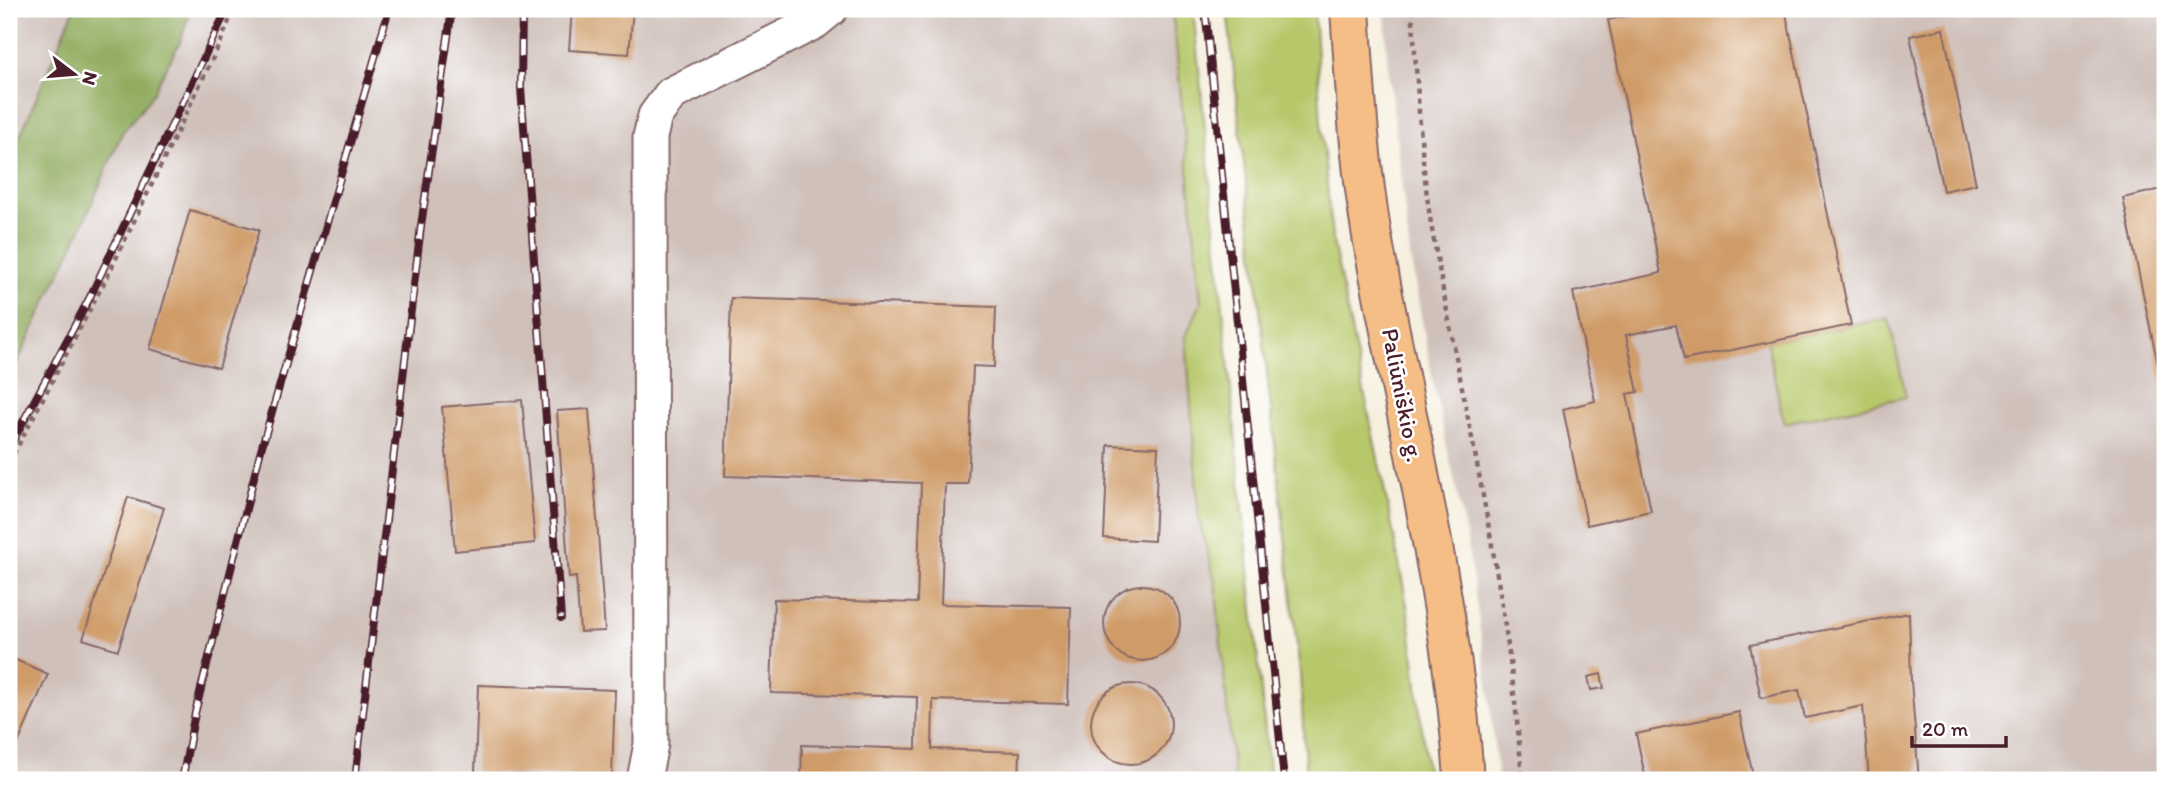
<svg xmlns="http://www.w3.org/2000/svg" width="2174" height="789" font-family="Itim,sans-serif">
	<rect width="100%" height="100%" fill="#fff"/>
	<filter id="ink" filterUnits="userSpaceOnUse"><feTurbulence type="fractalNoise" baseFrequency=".0143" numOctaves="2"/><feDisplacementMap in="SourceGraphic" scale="14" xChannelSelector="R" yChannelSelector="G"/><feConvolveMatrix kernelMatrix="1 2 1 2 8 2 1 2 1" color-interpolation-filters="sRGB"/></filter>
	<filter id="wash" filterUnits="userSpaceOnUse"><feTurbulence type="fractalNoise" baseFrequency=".00686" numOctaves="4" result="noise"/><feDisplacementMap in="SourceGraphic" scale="28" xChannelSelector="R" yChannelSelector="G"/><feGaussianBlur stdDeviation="1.57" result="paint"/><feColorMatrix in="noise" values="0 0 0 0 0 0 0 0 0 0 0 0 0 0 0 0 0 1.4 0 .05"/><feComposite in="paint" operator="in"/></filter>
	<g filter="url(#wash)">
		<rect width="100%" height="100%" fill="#f5efdd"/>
		<!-- industrial -->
		<g fill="#cfc0ba">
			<polygon points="9,9 1170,9 1174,25 1201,303 1186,336 1199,521 1215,581 1234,780 9,780"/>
			<polygon points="1385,9 2165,9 2165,780 1498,780 1488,684 1467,540 1432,376 1410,255 1387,57"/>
		</g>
		<!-- green -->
		<g fill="#b7c86b" stroke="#80744b" stroke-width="2">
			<polygon points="1170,9 1193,9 1270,780 1234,780 1215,581 1199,521 1186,336 1201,303 1174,25"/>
			<polygon points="1227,9 1314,9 1321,121 1332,237 1394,536 1409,617 1428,780 1306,780 1300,673"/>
			<polygon points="1889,318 1906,397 1784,423 1767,342"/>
		</g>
		<!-- forest -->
		<polygon fill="#91ac5f" stroke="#6e6645" stroke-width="2" points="74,9 191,9 180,42 150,98 122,133 78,235 9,380 9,162"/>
		<g id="blocks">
			<!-- building -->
			<g fill="#cf9b68">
				<polygon points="572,9 633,9 629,54 569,50"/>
				<polygon points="1662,9 1785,9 1851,325 1684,360 1676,325 1626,335 1638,392 1627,394 1651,511 1587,525 1563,409 1595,401 1573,292 1661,273 1608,20"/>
				<polygon points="1943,29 1976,184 1943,191 1910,36"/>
				<polygon points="2162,189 2165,204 2164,394 2123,198"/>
				<polygon points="190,210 259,230 219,368 150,349"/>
				<polygon points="731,298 996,307 994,367 973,366 968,484 945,484 941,604 1071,607 1068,704 933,700 932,749 1020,752 1019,780 801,780 802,745 916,749 917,697 771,693 774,599 917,603 921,483 725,476"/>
				<polygon points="522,400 535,543 455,551 442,407"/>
				<polygon points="589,409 605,631 580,632 576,577 569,578 557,411"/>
				<polygon points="1108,445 1158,447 1154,541 1104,538"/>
				<polygon points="128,497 164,508 118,650 83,639"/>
				<circle cx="1142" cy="623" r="38"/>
				<polygon points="1909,613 1911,681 1919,780 1869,780 1863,706 1805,718 1799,690 1761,698 1750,645"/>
				<polygon points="9,657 48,674 9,764"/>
				<polygon points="1601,674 1604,688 1591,690 1588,677"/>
				<circle cx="1131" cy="724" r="40"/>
				<polygon points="478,685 615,690 612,778 475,773"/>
				<polygon points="1739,712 1754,780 1646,780 1636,734"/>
			</g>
		</g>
	</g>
	<g filter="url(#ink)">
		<use href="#blocks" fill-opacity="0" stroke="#866869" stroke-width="2"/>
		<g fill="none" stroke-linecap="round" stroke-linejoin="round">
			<defs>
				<polyline id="minor" points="644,780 651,744 650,137 655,116 671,94 815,22 831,9"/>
				<path id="primary" d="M1350,9c5,75 9,152 22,227 32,181 80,360 92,544"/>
			</defs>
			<!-- minor casing -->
			<use href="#minor" stroke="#866869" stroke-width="37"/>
			<!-- primary casing -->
			<use href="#primary" stroke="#866869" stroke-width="42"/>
			<!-- path -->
			<g stroke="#866869" stroke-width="4.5" stroke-dasharray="5 5" stroke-linecap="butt">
				<path d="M1412,9c6,77 8,156 22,232 32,179 76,357 88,539"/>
				<polyline points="9,463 108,275 221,41 234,9"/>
			</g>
			<!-- minor -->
			<use href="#minor" stroke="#fff" stroke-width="33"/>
			<!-- primary -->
			<use href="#primary" stroke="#f6be87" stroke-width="38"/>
			<defs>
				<g id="rail">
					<polyline points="522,9 521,88 561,618"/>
					<polyline points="1205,9 1284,780"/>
					<polyline points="9,448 89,299 227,9"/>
					<polyline points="182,780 195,713 260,453 389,9"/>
					<polyline points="355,780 421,226 452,9"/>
				</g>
			</defs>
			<!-- rail casing -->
			<use href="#rail" stroke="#4a1f2b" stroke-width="8"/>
			<!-- rail -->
			<use href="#rail" stroke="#fff" stroke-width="5" stroke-dasharray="16" stroke-linecap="butt"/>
		</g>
	</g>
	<g text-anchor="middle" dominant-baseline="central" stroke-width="5" stroke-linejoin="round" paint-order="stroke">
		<!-- street labels -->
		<g font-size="24" fill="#4a1f2b" stroke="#fff">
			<text transform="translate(1403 395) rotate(79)">Paliūniškio g.</text>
		</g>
	</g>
	<!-- margin -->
	<rect width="2174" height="789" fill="none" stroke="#fff" stroke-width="35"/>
	<!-- north arrow -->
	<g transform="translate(74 74) rotate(106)" stroke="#ffffff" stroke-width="5" paint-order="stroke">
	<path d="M0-5L12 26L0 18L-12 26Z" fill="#4a1f2b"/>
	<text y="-10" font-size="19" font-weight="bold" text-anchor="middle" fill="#4a1f2b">N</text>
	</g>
	<!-- scale -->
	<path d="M1912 736v10h94v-10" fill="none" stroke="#4a1f2b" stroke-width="3.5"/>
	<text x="1922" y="736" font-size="21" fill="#4a1f2b" stroke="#ffffff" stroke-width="5" paint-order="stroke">20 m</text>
</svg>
